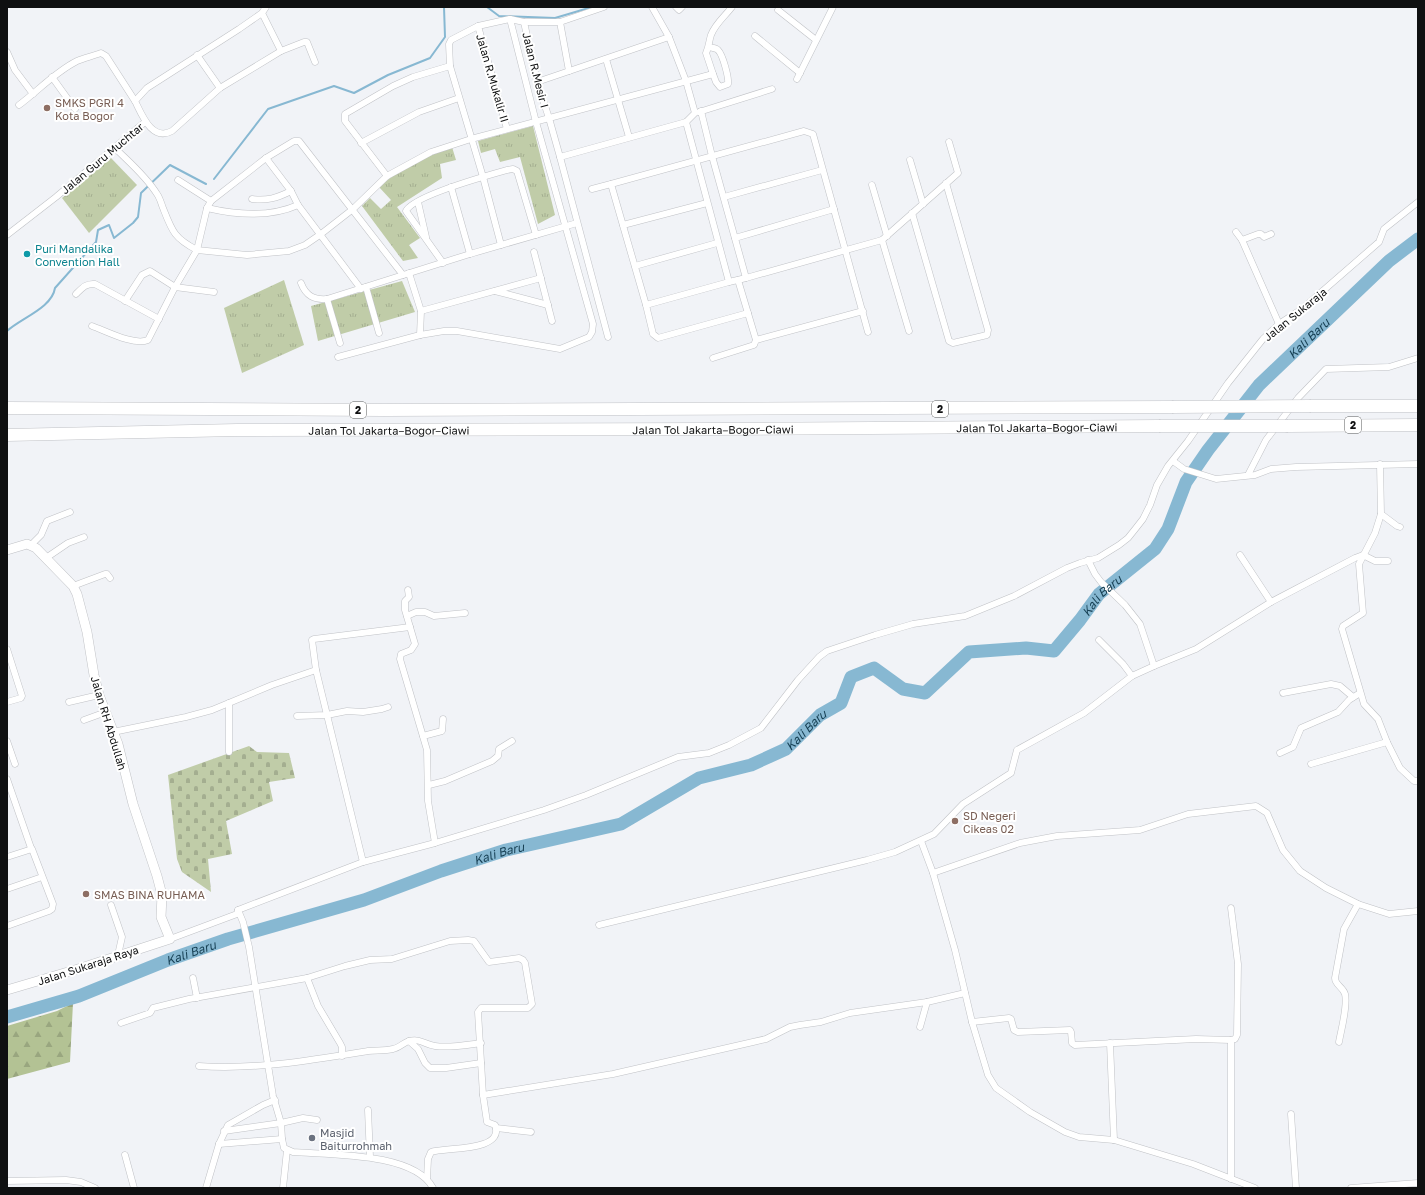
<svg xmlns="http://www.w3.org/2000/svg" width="1425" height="1195" font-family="'Golos Text',sans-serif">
	<defs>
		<pattern id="grass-tufts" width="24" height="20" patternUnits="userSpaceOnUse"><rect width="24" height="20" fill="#c0cca8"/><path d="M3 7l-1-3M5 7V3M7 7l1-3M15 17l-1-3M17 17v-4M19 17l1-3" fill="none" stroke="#a4ae90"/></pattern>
		<pattern id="forest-firs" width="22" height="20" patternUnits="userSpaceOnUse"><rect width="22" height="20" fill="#b3c294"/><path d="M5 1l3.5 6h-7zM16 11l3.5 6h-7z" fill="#99a67f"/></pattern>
		<pattern id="cemetery-stones" width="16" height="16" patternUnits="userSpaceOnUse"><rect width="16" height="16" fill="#c0cca8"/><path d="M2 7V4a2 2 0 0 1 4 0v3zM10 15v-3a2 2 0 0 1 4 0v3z" fill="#a4ae90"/></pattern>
	</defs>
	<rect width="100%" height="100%" fill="#f1f3f7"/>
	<!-- grass -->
	<g fill="url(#grass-tufts)">
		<polygon points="533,126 555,215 538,224 520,157 500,162 495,149 481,153 478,141"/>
		<path d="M452,147l4,13 -16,4 2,14 -45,29 23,31 -11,7 9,13 -15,3 -41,-55 8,-8 11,11 10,-9 -12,-13c21,-19 47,-30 73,-40z"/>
		<polygon points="111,158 137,185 89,233 62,198"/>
		<polygon points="284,280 304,345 242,373 224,308"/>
		<polygon points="402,281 415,312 318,341 311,306"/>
	</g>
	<!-- forest -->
	<polygon fill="url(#forest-firs)" points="73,1003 70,1062 7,1079 7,1026 57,1011"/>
	<!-- cemetery -->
	<polygon fill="url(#cemetery-stones)" points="249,746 257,752 289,753 295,778 269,782 273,801 226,821 232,854 208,859 211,892 182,872 177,859 168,775"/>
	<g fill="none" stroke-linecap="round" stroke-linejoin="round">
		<!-- stream -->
		<g stroke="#87b8d2" stroke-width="2">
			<polyline points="487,7 499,16 555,18 592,7"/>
			<polyline points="214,179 268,109 334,86 354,93 388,75 430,58 445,37 444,7"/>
			<path d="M7,331c14,-13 45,-23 48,-43l41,-46 2,-12 11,-5 5,13 19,-15 5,-6 3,-24 29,-28 36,19"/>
		</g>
		<!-- river -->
		<path stroke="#87b8d2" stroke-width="13" id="s1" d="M7,1017l72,-21 89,-36 60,-21 136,-39 77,-29 65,-21 115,-26 78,-46 52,-13 35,-16 34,-34 21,-12 10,-26 23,-9 29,21 22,4 44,-41 57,-4 28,3 26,-31 19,-26 56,-45 13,-20 18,-47 22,-32 51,-65 130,-124 29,-22"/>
		<defs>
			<g id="street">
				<polyline points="676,7 679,10 682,7"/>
				<polyline points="778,10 816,40"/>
				<path d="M262,13l19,38 -61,37 -48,43c-20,11 -30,-16 -37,-30l12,-13 92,-59 23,-16 4,-6"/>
				<polyline points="524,22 537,82 549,118 560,157 686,122 695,113 686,81 669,37 652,7"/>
				<polyline points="560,22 569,71"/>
				<polyline points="478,26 507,129"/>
				<polyline points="755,36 800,73"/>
				<path d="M709,47c3,1 7,1 9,3 5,5 11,28 10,34l-8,3 -4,-5 -3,-8"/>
				<polyline points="281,51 304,42 307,42 315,62"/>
				<polyline points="7,52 15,70 33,94"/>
				<polyline points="197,55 220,88"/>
				<polyline points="606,59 629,137"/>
				<polyline points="52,77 75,109"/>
				<polyline points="797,79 833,7"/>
				<polyline points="537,82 669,37"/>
				<path d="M19,105c19,-14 36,-33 58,-44 7,-3 16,-5 24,-8l5,3 29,45"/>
				<polyline points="699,112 772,89"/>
				<polyline points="686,122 729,282 746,278 712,156 701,111"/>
				<polyline points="361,143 419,112 459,98"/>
				<path d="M115,148c14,14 31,28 42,46 3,4 4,9 6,14 9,23 11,30 34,42l50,5 42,-4 16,-6 16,-11 32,-25 34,-33 44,-24 40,-13 242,-65 -7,-21c3,-6 3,-12 5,-18 4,-11 14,-19 21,-28"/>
				<polyline points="560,157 608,337"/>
				<polyline points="266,158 291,191 298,205 361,289"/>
				<polyline points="910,160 923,204"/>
				<polyline points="387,176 345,121 345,114 393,86 413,77 450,66"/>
				<polyline points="178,180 211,201"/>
				<polyline points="872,185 887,236"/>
				<polyline points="451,187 470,254"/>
				<polyline points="592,189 611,184"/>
				<polyline points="724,197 822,170"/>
				<path d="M252,199c15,2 25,-1 39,-8"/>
				<polyline points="418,202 426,237"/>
				<path d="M207,208c30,7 62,10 91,-3"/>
				<polyline points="912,213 949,341 953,343 987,335 988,330 946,183"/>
				<polyline points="623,225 707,203"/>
				<polyline points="1236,232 1242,240 1279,324"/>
				<polyline points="7,235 56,197 145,122"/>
				<polyline points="735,238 834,209"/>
				<polyline points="882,240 909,331"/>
				<polyline points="1242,240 1258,234 1261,234 1264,237 1271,234"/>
				<polyline points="501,245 483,177 450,66 449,44 451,40 478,26 505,20 510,19 524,22 560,22 604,7"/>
				<polyline points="534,252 552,321"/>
				<path d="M443,263l-37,-52c7,-15 83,-36 101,-41l6,-1 4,2 19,64"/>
				<polyline points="635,266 717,243"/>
				<polyline points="409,273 421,311 420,335"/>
				<polyline points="746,278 882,240 958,173 949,142"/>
				<polyline points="738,280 756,340"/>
				<polyline points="729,282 646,305 611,184 804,131 813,134 868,332"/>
				<path d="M301,283c5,13 13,17 26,16l143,-45 107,-31"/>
				<polyline points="366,287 379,333"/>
				<polyline points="495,291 548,305"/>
				<path d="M76,294c6,-6 10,-11 19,-10l64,35"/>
				<polyline points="327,299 340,343"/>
				<polyline points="125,301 142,275 150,271 175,287 214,292"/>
				<polyline points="646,305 653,334 658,338 748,313"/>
				<polyline points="421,311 541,278"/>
				<path d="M92,326c14,5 42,20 56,14l27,-53 22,-37 10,-42 4,-7 55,-43 28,-17h5l104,134"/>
				<polyline points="338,357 420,335 444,331 457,331 560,349 589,337 592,332 593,324 536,122 510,19"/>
				<polyline points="713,358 754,345 756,340 863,311"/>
				<polyline points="1173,461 1184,469 1216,479 1255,475 1271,469 1296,467 1418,464"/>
				<polyline points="1380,464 1381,514 1375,533 1359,564 1363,613 1343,626 1342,629 1364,704 1378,719 1387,742 1400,768 1414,781 1418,781"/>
				<polyline points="1248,475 1266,440 1298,398 1326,369 1389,367 1418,358"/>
				<polyline points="1381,514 1397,526 1400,527"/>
				<polyline points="31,545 41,535 47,521 70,512"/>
				<polyline points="1240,555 1271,602"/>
				<polyline points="46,558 68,543 84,537"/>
				<polyline points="1088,560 1095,574 1101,582 1125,605 1140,624 1154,666"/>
				<polyline points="73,586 105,574 107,574 110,578"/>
				<polyline points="408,590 409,597 405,601 405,610 415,644 411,650 401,654 400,659 427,750 428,801 435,843"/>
				<polyline points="407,616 416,612 425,612 434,616 465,613"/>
				<polyline points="1099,640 1123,664 1132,676"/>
				<polyline points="7,649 22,696 21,698 7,702"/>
				<polyline points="1283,693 1331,684 1340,686 1353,697"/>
				<polyline points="69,702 99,695"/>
				<polyline points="229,703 229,752"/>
				<polyline points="297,716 327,715 347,711 363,712 382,709 388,707"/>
				<polyline points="84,720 106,712"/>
				<polyline points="113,732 186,717 212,710 272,685 316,670"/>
				<polyline points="423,736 442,731 443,719"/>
				<polyline points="7,741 15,764"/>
				<polyline points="1280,753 1293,747 1301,728 1338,712 1349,700 1360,693"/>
				<polyline points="1311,764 1387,742"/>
				<polyline points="7,779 31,848"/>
				<polyline points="429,785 445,781 492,761 498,756 499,749 512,741"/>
				<polyline points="921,841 933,873 955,950 972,1022 988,1075 996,1088 1030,1112 1065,1132 1079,1137 1114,1140 1193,1164 1255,1188"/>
				<polyline points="7,857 32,849 53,904 52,909 49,911 7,926"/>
				<polyline points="363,862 316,670 312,640 314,639 410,627"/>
				<polyline points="933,873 1020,843 1057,836 1140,830 1188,814 1256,806 1267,813 1283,850 1300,871 1326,888 1358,904 1389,914 1418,911"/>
				<polyline points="7,889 42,877"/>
				<polyline points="111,905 122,937 118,955"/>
				<path d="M238,910l5,12 6,25 24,149 8,27 1,16 2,9 9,4c35,3 121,0 140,36"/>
				<polyline points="599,925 867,860 895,852 934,834 963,804 1011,773 1017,750 1084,713 1132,676 1154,666 1196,649 1271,602 1355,558 1363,555 1375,561 1388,561"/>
				<polyline points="170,939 237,914 238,910 363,862 435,843 544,810 586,795 678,757 709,753 729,745 761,728 798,680 819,657 827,651 875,635 913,624 965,616 1014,596 1067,568 1080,563 1098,558 1119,545 1128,538 1136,528 1143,519 1150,505 1157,485 1168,466 1188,441 1228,383 1263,339 1279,324 1302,309 1379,242 1384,229 1418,202"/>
				<polyline points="193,978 197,998"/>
				<polyline points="307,978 318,1006 340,1043 342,1047 342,1056"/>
				<polyline points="972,1022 1009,1018 1011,1019 1014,1030 1018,1032 1070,1030 1071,1032 1072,1043 1075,1045 1196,1039 1231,1040 1235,1039 1237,1035 1238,964 1231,908"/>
				<polyline points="121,1023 150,1013 153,1008 189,999 307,978 345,966 370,960 392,959 450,941 468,940 474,941 489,962 519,958 523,960 525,963 532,1004 528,1008 481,1008 478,1012 483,1095 613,1074 753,1042 766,1039 790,1027 800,1025 821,1022 850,1013 927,1002"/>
				<polyline points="920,1027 927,1002 965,993"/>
				<polyline points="1231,1040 1231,1179"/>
				<polyline points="409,1041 418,1049 425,1063 430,1068 446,1068 481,1063"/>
				<path d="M1339,1042c2,-12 9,-36 6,-48 -2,-7 -10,-9 -10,-16l9,-49 14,-25"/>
				<polyline points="1110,1043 1114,1140"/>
				<path d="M199,1066c56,4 114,-6 169,-15 8,-1 17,0 25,-2 6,-1 10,-6 16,-8 12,-3 16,4 26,5 15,2 31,-1 46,-3"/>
				<polyline points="368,1110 370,1157"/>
				<polyline points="1291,1114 1296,1188"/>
				<polyline points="496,1128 531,1132"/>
				<polyline points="224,1131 281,1123 303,1118 317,1120"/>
				<polyline points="219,1144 282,1139"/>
				<polyline points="125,1155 134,1188"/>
				<path d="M427,1179l1,-20 3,-7c15,-5 74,0 64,-27l-8,-3 -4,-27"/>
				<polyline points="7,1181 66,1180 81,1182 95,1188"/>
				<polyline points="206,1188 219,1144 228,1125 263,1105 275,1100"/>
				<polyline points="283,1188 287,1150"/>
				<polyline points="1351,1188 1418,1183"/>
			</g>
			<polyline id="secondary" points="7,550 27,544 36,548 73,586 77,594 87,632 94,675 99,695 118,744 133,804 157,876 162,895 161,917 170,939 78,969 7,990"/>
			<g id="highway">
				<polyline points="1311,406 1418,406"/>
				<polyline points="7,408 384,410 1172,407"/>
				<polyline points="1288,426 1418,425"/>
				<path id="s2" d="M7,435l230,-5 472,-1 450,-3"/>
			</g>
		</defs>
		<!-- street casing -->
		<use href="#street" stroke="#c0c2c6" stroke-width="7"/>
		<!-- secondary casing -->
		<use href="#secondary" stroke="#c0c2c6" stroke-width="10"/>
		<!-- highway casing -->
		<use href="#highway" stroke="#c0c2c6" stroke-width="13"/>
		<!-- street -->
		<use href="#street" stroke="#fff" stroke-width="6"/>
		<!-- secondary -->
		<use href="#secondary" stroke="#fff" stroke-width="9"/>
		<!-- highway -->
		<use href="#highway" stroke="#fff" stroke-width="12"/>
		<defs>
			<g id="highway-bridge">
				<polyline points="1172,407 1311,406"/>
				<polyline points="1159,426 1288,426"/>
			</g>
		</defs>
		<!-- highway-bridge casing -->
		<use href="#highway-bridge" stroke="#c0c2c6" stroke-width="13" stroke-linecap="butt"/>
		<!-- highway-bridge -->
		<use href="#highway-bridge" stroke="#fff" stroke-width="12"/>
	</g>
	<!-- markers -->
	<g fill="#8d6e63" stroke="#fff" stroke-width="1.5">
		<circle cx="47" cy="108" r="4"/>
		<circle cx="955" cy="821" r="4"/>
		<circle cx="86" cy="894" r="4"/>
	</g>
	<circle fill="#0f9aa8" stroke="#fff" stroke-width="1.5" cx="27" cy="254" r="4"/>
	<circle fill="#6b7280" stroke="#fff" stroke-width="1.5" cx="312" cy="1138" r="4"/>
	<g text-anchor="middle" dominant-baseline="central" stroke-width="4" stroke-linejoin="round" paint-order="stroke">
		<!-- shield labels -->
		<g fill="#fff" stroke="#575858" stroke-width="1">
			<rect x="932" y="401" width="16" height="16" rx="3"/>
			<rect x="350" y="402" width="16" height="16" rx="3"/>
			<rect x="1345" y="417" width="16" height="16" rx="3"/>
		</g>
		<g font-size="10" font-weight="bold" fill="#0f1011">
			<text x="940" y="409">2</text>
			<text x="358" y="410">2</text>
			<text x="1353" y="425">2</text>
		</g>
		<!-- street labels -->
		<g font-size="11" fill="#0f1011" stroke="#fff">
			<text transform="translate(536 70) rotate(76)">Jalan R.Mesir I</text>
			<text transform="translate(493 78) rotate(74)">Jalan R.Mukalir II</text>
			<text transform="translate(102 158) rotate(-40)">Jalan Guru Muchtar</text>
			<text transform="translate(1295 314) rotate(-39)">Jalan Sukaraja</text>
			<text stroke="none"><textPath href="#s2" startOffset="1030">Jalan Tol Jakarta–Bogor–Ciawi</textPath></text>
			<text stroke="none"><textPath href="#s2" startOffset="706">Jalan Tol Jakarta–Bogor–Ciawi</textPath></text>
			<text stroke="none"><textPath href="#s2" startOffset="382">Jalan Tol Jakarta–Bogor–Ciawi</textPath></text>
			<text transform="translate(109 723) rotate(73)">Jalan RH Abdullah</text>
			<text transform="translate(88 965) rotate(-18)">Jalan Sukaraja Raya</text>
		</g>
		<!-- education labels -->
		<g font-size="11" fill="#785e54" stroke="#fff" text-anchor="start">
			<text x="55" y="102">SMKS PGRI 4<tspan x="55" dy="13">Kota Bogor</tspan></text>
			<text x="963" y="815">SD Negeri<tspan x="963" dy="13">Cikeas 02</tspan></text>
			<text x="94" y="894">SMAS BINA RUHAMA</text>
		</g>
		<!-- culture labels -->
		<g font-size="11" fill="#0d838f" stroke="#fff" text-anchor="start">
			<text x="35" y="248">Puri Mandalika<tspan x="35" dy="13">Convention Hall</tspan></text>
		</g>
		<!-- worship labels -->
		<g font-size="11" fill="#5b616d" stroke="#fff" text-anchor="start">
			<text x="320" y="1132">Masjid<tspan x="320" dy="13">Baiturrohmah</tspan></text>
		</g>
		<!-- water labels -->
		<g font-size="12" font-style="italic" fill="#153e52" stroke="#fff">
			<text stroke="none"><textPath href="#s1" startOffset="1564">Kali Baru</textPath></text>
			<text stroke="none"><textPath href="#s1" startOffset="1229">Kali Baru</textPath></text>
			<text stroke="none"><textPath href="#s1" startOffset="855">Kali Baru</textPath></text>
			<text stroke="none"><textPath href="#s1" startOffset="519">Kali Baru</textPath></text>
			<text stroke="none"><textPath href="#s1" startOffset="195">Kali Baru</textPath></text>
		</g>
	</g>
	<!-- border -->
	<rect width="1425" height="1195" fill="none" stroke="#0f1011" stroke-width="16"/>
</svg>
